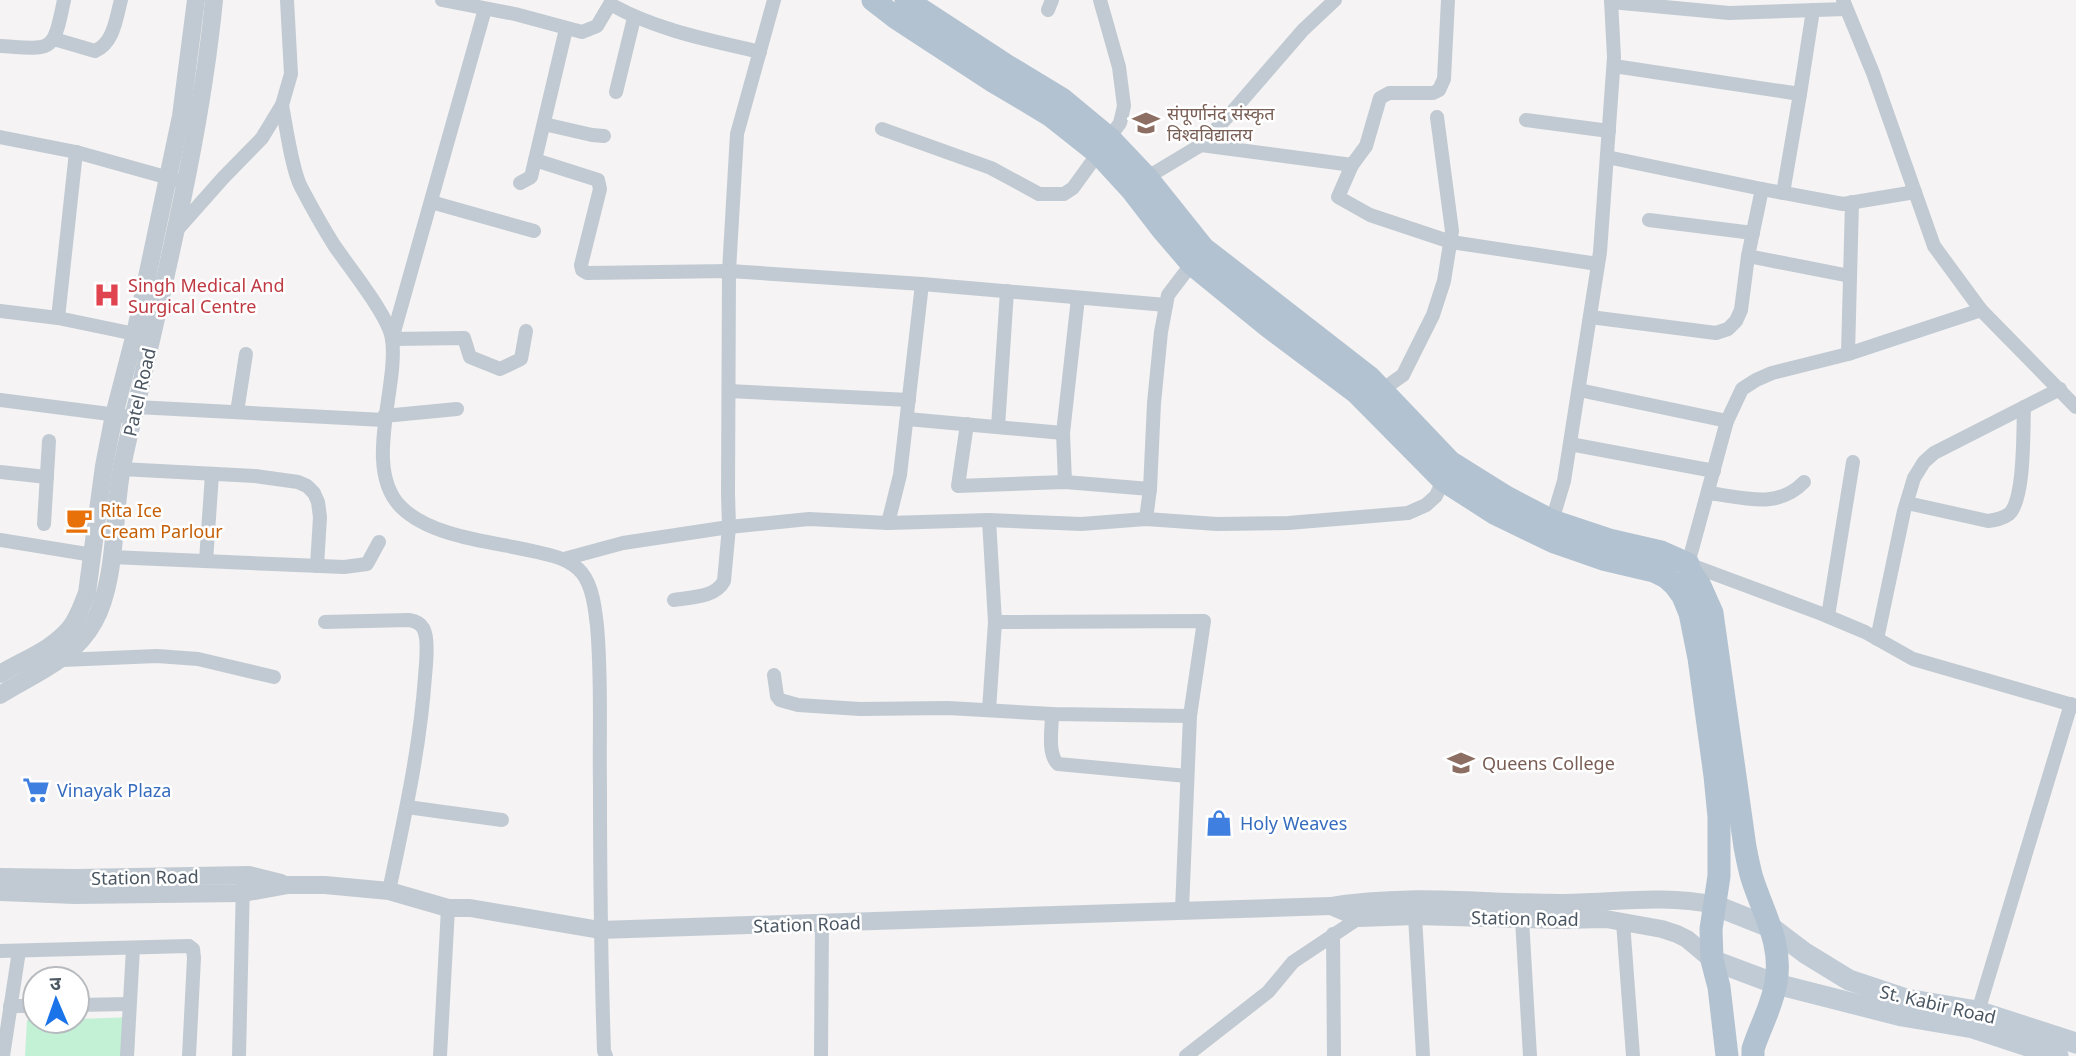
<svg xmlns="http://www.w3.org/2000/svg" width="2076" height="1056" font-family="'Noto Sans','Noto Sans Devanagari',sans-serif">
	<rect width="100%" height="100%" fill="#f5f3f3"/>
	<!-- green -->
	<polygon fill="#c3f1d5" points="135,1017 134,1056 25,1056 27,1020 77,1021 77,1019"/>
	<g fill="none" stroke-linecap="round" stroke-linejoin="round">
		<!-- minor -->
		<g stroke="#c1cad2" stroke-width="14">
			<path d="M442,0l73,14 67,18 15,-6 13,-22c46,26 99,36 150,48"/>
			<polyline points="1448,0 1444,79 1439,90 1433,93 1389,93 1380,98 1366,146 1352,165 1338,197 1370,215 1451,242 1598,264"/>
			<polyline points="1843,0 1873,73 1934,246 1981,310 2076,407"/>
			<polyline points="1611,2 1729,13 1846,9"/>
			<polyline points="485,9 392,339 464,338 470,357 500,369 521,359 526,331"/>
			<polyline points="1048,10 1052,0"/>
			<path d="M54,39l41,12c19,-8 21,-33 26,-51"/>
			<path d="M0,46c53,3 53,8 64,-46"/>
			<polyline points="1614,66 1800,94 1813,10"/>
			<polyline points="616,92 634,18"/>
			<path d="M282,105c4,21 10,65 19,82 10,19 21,39 33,58 14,21 55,71 58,94 7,47 -30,129 9,168 31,31 95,35 136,45 17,4 33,7 45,21 11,14 13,36 15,53 5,54 2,109 3,162 0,88 1,175 4,263l2,5"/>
			<polyline points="1526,120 1609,131"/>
			<polyline points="544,124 592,135 604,136"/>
			<polyline points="882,129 991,168 1039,194 1064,194 1073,188 1120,123 1124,106 1119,67 1100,0"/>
			<polyline points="0,137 76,152 187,183"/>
			<polyline points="1201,145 1352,165"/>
			<polyline points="1607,157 1762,189 1843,204 1915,192"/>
			<polyline points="535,160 598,180 600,189 581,265 582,270 587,273 729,271 922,284 1166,305"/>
			<polyline points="1141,181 1201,145 1232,112 1303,30 1335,0"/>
			<polyline points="520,183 531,177 566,29"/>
			<polyline points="1783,193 1800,94"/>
			<polyline points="431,202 534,231"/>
			<polyline points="1649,220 1753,233"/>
			<polyline points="176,231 223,178 262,138 282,105 291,74 287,0"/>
			<polyline points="1748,256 1850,276"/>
			<polyline points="1981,310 1848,354 1772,373 1756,380 1742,389 1727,421 1688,564 1822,614 1865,632 1913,659 2076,706"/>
			<polyline points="0,311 58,318 135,334"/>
			<polyline points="1590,317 1716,333 1728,329 1736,321 1741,310 1748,256 1762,189"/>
			<polyline points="58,318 76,152"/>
			<polyline points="1848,354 1852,202"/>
			<polyline points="1382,390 1403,375 1433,315 1444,281 1452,231 1437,117"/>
			<polyline points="1579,390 1727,421"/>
			<polyline points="729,391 909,400"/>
			<polyline points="0,400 125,416"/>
			<polyline points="136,407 384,420"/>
			<polyline points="237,412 246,354"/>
			<polyline points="384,416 457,409"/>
			<polyline points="907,419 1063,433"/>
			<polyline points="967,424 958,486 1065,482 1150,489"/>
			<polyline points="998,427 1007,291"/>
			<polyline points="1570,444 1714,471"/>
			<polyline points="121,469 255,476 298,482 307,486 314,493 318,502 320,517 317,566"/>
			<polyline points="0,472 47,477"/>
			<polyline points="1065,482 1063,433 1078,298"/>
			<path d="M1708,493c35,4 69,17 96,-11"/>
			<path d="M1907,503l81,18c8,-1 14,-2 21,-7 16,-14 14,-84 15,-107"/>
			<polyline points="1146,519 1150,489 1154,403 1161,332 1168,295 1196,258"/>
			<polyline points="1552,521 1564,481 1600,252 1614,57 1611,0"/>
			<polyline points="888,523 900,475 922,284"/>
			<polyline points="44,524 49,441"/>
			<polyline points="0,540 93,555"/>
			<polyline points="111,557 344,567 367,564 379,542"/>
			<polyline points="564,559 623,543 729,527 809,519 888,523 989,520 1081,524 1146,519 1217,524 1288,523 1361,517 1408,513 1426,505 1436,496 1443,480"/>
			<polyline points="206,561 212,474"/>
			<path d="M674,600c17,-3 41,-2 50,-19l5,-54 -1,-33 1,-223 8,-137 37,-134"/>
			<polyline points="1828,616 1853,462"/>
			<path d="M325,622l84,-2c6,1 11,3 14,8 6,9 3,37 2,48 -5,73 -21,143 -36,215"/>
			<polyline points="1877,639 1904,511 1914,478 1924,462 1934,453 2060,389"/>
			<polyline points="62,660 157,656 198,659 274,677"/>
			<polyline points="774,675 777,696 780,700 798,705 860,709 948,708 1052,714 1190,716 1204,621 995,622"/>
			<polyline points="989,710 995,622 989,520"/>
			<path d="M1052,714c0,14 -5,40 6,50l129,12"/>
			<polyline points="407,807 502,820"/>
			<polyline points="1182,910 1190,716"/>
			<polyline points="1415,916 1423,1056"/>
			<polyline points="1522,919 1530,1056"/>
			<polyline points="1623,922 1633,1056"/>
			<polyline points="1333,934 1334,1056"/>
			<polyline points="0,951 189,946 193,949 194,958 189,1056"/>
			<polyline points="77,1005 129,1004"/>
			<polyline points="10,1006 35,1006"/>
			<polyline points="1976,1018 2071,704"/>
			<polyline points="3,1056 19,951"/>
			<polyline points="127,1056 133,948"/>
			<polyline points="239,1056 243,882"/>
			<polyline points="440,1056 448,908"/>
			<polyline points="821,1056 822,924"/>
			<polyline points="1186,1056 1268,992 1293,962 1359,918 1359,909"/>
		</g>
		<!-- tertiary -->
		<g stroke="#c1cad2" stroke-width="18">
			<path d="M0,674c23,-14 52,-24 70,-46 8,-10 12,-23 17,-35l17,-127 10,-51 21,-81 46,-218 15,-116"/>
			<path d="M0,695c35,-22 73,-35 94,-73 23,-41 19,-109 28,-155 5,-26 12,-52 18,-78 29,-129 61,-257 74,-389"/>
			<polyline points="0,877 76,878 249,875 281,883"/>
			<path d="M0,892l75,3 168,-2 45,-8h37l64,6 59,17h22l130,22 731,-24c75,-13 152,-3 229,-3 50,0 104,-9 154,2"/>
			<polyline points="1331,906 1359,918 1415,916 1559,920 1606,919 1662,929 1677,934 1687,939 1712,960"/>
		</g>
		<!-- secondary -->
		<g stroke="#c1cbd6" stroke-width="21">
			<polyline points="1714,905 1772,928 1805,953 1849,980 1906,999 1977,1011 2076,1043"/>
			<polyline points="1712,960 1776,984 1902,1016 1973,1028 2058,1056"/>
		</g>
		<!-- primary -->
		<g stroke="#b3c2d1" stroke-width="23">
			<polyline points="873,0 895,17 993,81 1050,115 1098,153 1132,190 1162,229 1192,264 1268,326 1356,392 1443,480 1496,514 1554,542 1603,559 1654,571 1666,577 1675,585 1683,596 1690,613 1699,658 1715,776 1719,817 1719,876 1711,929 1712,960 1719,987 1727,1056"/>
			<path d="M906,0l98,64 58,35 47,39 38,40 56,70 166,129 81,85 56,35 46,24 57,19 52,12 27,12 2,7 10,15 12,27 33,234c2,10 4,21 7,31 11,35 31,66 24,104 -3,22 -16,45 -23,67v7"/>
		</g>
	</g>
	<!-- icons -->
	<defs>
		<symbol id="university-bare" viewBox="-9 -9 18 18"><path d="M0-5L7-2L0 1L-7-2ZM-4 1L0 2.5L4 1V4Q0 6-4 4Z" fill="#8d6e63" stroke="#fff" stroke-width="2.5" paint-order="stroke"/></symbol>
		<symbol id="hospital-bare" viewBox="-9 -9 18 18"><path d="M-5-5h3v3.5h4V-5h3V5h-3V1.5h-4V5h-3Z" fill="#e0444e" stroke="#fff" stroke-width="2.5" paint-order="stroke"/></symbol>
		<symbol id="cafe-bare" viewBox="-9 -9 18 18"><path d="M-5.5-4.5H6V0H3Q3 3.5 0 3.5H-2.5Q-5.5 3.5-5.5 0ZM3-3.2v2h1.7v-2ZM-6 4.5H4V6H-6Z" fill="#e8710a" stroke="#fff" stroke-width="2.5" paint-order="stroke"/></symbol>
		<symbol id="school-bare" viewBox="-9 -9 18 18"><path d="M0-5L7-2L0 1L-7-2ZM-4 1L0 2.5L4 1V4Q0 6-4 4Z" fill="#8d6e63" stroke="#fff" stroke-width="2.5" paint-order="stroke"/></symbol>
		<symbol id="supermarket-bare" viewBox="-9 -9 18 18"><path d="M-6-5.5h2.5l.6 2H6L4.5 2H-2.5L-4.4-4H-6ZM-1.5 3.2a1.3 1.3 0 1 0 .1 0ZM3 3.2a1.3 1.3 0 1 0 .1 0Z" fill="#3f7fe0" stroke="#fff" stroke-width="2.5" paint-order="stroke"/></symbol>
		<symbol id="shop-bare" viewBox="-9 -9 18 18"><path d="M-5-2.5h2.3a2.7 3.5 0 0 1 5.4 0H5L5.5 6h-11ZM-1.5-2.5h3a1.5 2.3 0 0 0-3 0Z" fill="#3f7fe0" stroke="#fff" stroke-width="2.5" paint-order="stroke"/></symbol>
	</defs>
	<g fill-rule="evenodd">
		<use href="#university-bare" x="1127" y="104" width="38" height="38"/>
		<use href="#hospital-bare" x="88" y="276" width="38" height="38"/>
		<use href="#cafe-bare" x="60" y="501" width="38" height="38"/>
		<use href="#school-bare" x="1442" y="744" width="38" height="38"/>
		<use href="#supermarket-bare" x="17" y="771" width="38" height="38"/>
		<use href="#shop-bare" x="1200" y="804" width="38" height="38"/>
	</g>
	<g text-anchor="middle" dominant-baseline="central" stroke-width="5" stroke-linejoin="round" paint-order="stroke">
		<!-- education labels -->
		<g font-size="18" fill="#785e54" stroke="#fff" text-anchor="start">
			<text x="1167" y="113">संपूर्णानंद संस्कृत<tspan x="1167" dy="21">विश्वविद्यालय</tspan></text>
			<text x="1482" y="763">Queens College</text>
		</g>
		<!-- health labels -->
		<g font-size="18" fill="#be3a42" stroke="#fff" text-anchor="start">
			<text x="128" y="285">Singh Medical And<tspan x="128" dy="21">Surgical Centre</tspan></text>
		</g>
		<!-- street labels -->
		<g font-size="18" fill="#4a5661" stroke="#fff">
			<text transform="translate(139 392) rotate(-77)">Patel Road</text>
			<text transform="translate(145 877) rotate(-1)">Station Road</text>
			<text transform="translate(1525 918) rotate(1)">Station Road</text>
			<text transform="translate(807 924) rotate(-2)">Station Road</text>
			<text transform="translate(1938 1004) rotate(13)">St. Kabir Road</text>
		</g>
		<!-- food labels -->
		<g font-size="18" fill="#c56008" stroke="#fff" text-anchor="start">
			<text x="100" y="510">Rita Ice<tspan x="100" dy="21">Cream Parlour</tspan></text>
		</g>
		<!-- shop labels -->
		<g font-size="18" fill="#366cbe" stroke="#fff" text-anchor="start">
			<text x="57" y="790">Vinayak Plaza</text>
			<text x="1240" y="823">Holy Weaves</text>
		</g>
	</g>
	<!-- north arrow -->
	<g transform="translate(56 1000) rotate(358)"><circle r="33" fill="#ffffff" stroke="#b7bbc0" stroke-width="2"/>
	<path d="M0-5L12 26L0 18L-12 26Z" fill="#1a73e8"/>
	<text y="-10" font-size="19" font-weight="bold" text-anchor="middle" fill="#4a5661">उ</text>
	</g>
</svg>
